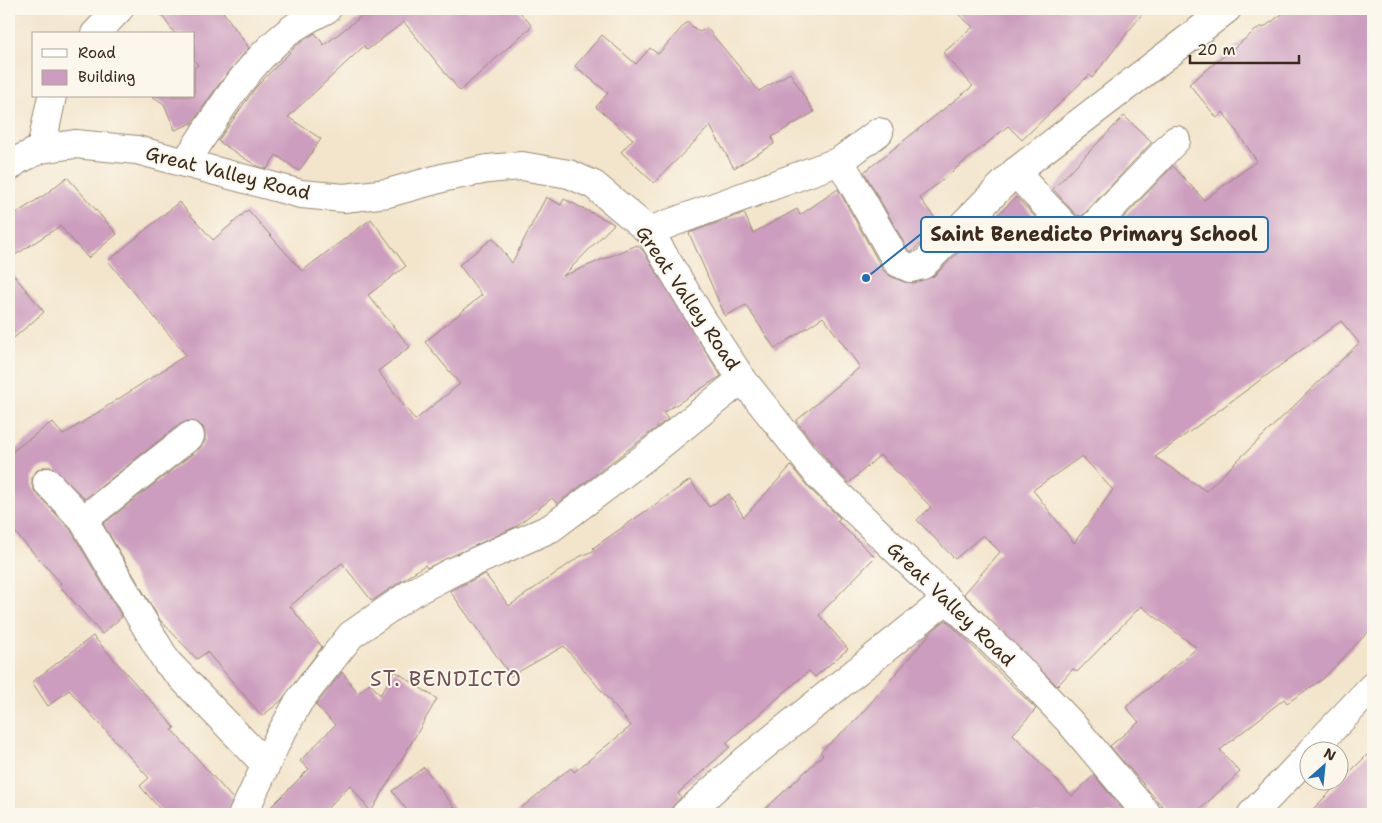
<svg xmlns="http://www.w3.org/2000/svg" width="1382" height="823" font-family="'Shantell Sans',sans-serif">
	<rect width="100%" height="100%" fill="#fbf7ec"/>
	<filter id="ink" filterUnits="userSpaceOnUse"><feTurbulence type="fractalNoise" baseFrequency=".02" numOctaves="2"/><feDisplacementMap in="SourceGraphic" scale="10" xChannelSelector="R" yChannelSelector="G"/><feConvolveMatrix kernelMatrix="1 2 1 2 8 2 1 2 1" color-interpolation-filters="sRGB"/></filter>
	<filter id="wash" filterUnits="userSpaceOnUse"><feTurbulence type="fractalNoise" baseFrequency=".0096" numOctaves="4" result="noise"/><feDisplacementMap in="SourceGraphic" scale="20" xChannelSelector="R" yChannelSelector="G"/><feGaussianBlur stdDeviation="1.12" result="paint"/><feColorMatrix in="noise" values="0 0 0 0 0 0 0 0 0 0 0 0 0 0 0 0 0 1.4 0 .05"/><feComposite in="paint" operator="in"/></filter>
	<g filter="url(#wash)">
		<rect width="100%" height="100%" fill="#f3e5cc"/>
		<g id="blocks">
			<!-- building -->
			<g fill="#cc9dbe" fill-rule="evenodd">
				<polygon points="157,9 221,9 249,48 219,84 192,123 175,130 164,104 152,96 194,96 194,68 198,65 194,60 194,34 175,34"/>
				<polygon points="371,9 517,9 532,26 460,91 404,22 367,50 364,46 288,117 321,139 299,171 276,155 267,169 255,165 218,141 256,87 297,45 315,33 324,45"/>
				<polygon points="952,9 1146,9 1092,78 1089,75 1022,140 1008,126 920,198 940,225 912,252 908,250 864,172 973,86 943,53 973,27"/>
				<path d="M1289,9h84v618l-50,52 -36,24 -3,-4 -64,51 20,22 -45,42h-26l-59,-68 29,-24 -13,-15 71,-59 -56,-42 -64,66 -4,-3 -16,17 -93,-92 36,-42 -17,-17 -28,24 -38,-39 14,-13 -51,-52 -31,28 -17,-17 -36,-45 64,-54 -37,-50 -48,32 -29,-44 -21,11 -36,-83 55,-20 9,20 44,-24 3,6 38,-26 45,81 7,6 14,6 10,1 20,-7 82,-79 40,42 17,8 18,-1 9,-4 73,-76 31,34 53,-39 -34,-49 -6,6 -28,-34 72,-58 2,2zM1341,321l18,22 -153,148 -51,-34zM1082,456l31,34 -39,53 -41,-53z"/>
				<polygon points="687,22 699,32 707,28 759,91 790,73 814,112 772,137 774,144 734,168 710,126 654,183 621,152 633,139 596,107 608,93 575,66 602,35 636,64 650,48 658,54"/>
				<polygon points="1124,116 1152,142 1082,216 1076,215 1053,189"/>
				<polygon points="67,177 117,234 88,258 60,226 9,259 9,218 46,194"/>
				<polygon points="546,197 561,205 564,199 614,224 563,276 637,245 644,252 721,376 663,413 668,419 557,504 552,498 515,527 427,568 425,565 372,601 342,563 290,606 322,647 281,701 262,716 207,652 197,659 160,620 103,524 200,448 205,441 205,434 203,427 196,422 188,421 180,424 85,499 52,467 43,467 36,471 32,477 32,485 35,492 70,529 122,617 102,634 59,585 61,583 9,526 9,454 52,422 63,435 186,355 108,261 179,202 213,240 248,210 302,271 371,219 406,266 368,295 410,347 378,371 415,420 460,384 425,342 482,295 459,265 493,238 512,263"/>
				<polygon points="9,269 44,312 9,342"/>
				<polygon points="791,466 809,488 840,518 837,521 875,557 819,615 848,649 815,677 809,671 726,743 730,747 678,793 681,797 671,809 671,814 514,814 560,776 571,768 574,772 631,726 564,646 511,676 450,591 485,574 509,606 579,557 595,550 593,548 690,480 709,507 729,494 744,517"/>
				<polygon points="946,620 1036,709 1013,734 1072,796 1094,775 1124,811 1121,814 760,814 823,755 820,752 856,720 933,630"/>
				<polygon points="93,636 175,728 172,730 233,799 228,814 164,814 140,786 149,778 69,690 48,706 32,682"/>
				<polygon points="395,671 437,699 371,812 350,785 322,814 264,814 309,769 300,761 335,725 316,705 342,672 358,693 370,683 380,695"/>
				<polygon points="1373,749 1373,814 1308,814"/>
				<polygon points="424,767 459,814 410,814 392,791"/>
			</g>
		</g>
	</g>
	<g filter="url(#ink)">
		<use href="#blocks" fill-opacity="0" stroke="#978875" stroke-width="1"/>
		<g fill="none" stroke-linecap="round" stroke-linejoin="round">
			<defs>
				<g id="street">
					<polyline points="95,34 119,9"/>
					<polyline points="41,149 52,96"/>
					<polyline points="840,161 897,262 910,268 923,265 1015,172 1227,9"/>
					<path d="M185,163c30,-45 59,-96 102,-130 11,-10 27,-17 40,-24"/>
					<polyline points="9,167 16,161 41,149 75,144 137,150 301,194 344,198 388,193 446,177 488,169 522,166 569,174 594,185 649,231 702,319 742,379 820,477 1017,666 1069,721 1147,814"/>
					<polyline points="1015,172 1067,228 1078,232 1089,231 1176,140"/>
					<polyline points="649,231 840,161 879,132"/>
					<polyline points="47,482 83,520 167,662 266,765"/>
					<polyline points="83,520 190,436"/>
					<polyline points="243,814 278,739 299,701 351,635 410,594 452,572 551,528 644,458 742,379"/>
					<polyline points="686,814 746,760 947,599"/>
				</g>
				<g id="secondary">
					<polyline points="1312,750 1373,686"/>
					<polyline points="1252,814 1310,754"/>
				</g>
			</defs>
			<!-- street casing -->
			<use href="#street" stroke="#978875" stroke-width="30"/>
			<!-- secondary casing -->
			<use href="#secondary" stroke="#978875" stroke-width="30"/>
			<!-- street -->
			<use href="#street" stroke="#fff" stroke-width="28"/>
			<!-- secondary -->
			<use href="#secondary" stroke="#fff" stroke-width="28"/>
		</g>
	</g>
	<g text-anchor="middle" dominant-baseline="central" stroke-width="4" stroke-linejoin="round" paint-order="stroke">
		<!-- street labels -->
		<g font-size="19" fill="#3b2a1e" stroke="#fbf7ec">
			<text transform="translate(228 173) rotate(14)">Great Valley Road</text>
			<text transform="translate(688 298) rotate(56)">Great Valley Road</text>
			<text transform="translate(951 604) rotate(44)">Great Valley Road</text>
		</g>
		<!-- quarter labels -->
		<g font-size="21" letter-spacing="1" fill="#6e5256" stroke="#fbf7ec">
			<text x="446" y="679">ST. BENDICTO</text>
		</g>
	</g>
	<!-- callouts -->
	<path fill="none" stroke="#1f6fb2" stroke-width="2" d="M866 278L921 234"/>
	<circle fill="#1f6fb2" stroke="#fbf7ec" stroke-width="2" cx="866" cy="278" r="5"/>
	<rect fill="#fbf7ec" stroke="#1f6fb2" stroke-width="2" x="921" y="217" width="347" height="35" rx="5"/>
	<g font-size="20" text-anchor="middle" font-weight="bold" fill="#3b2a1e">
		<text x="1094" y="241">Saint Benedicto Primary School</text>
	</g>
	<!-- margin -->
	<rect width="1382" height="823" fill="none" stroke="#fbf7ec" stroke-width="30"/>
	<!-- legend -->
	<rect x="32" y="32" width="162" height="65" fill="#fbf7ec" stroke="#aea59a"/>
	<rect x="42" y="49" width="25" height="8" fill="#ffffff" stroke="#aea59a"/>
	<text x="78" y="58" font-size="15" fill="#3b2a1e">Road</text>
	<rect x="42" y="70" width="25" height="15" fill="#cc9dbe" stroke="#aea59a"/>
	<text x="78" y="82" font-size="15" fill="#3b2a1e">Building</text>
	<!-- north arrow -->
	<g transform="translate(1324 766) rotate(27)"><circle r="24" fill="#fbf7ec" stroke="#aea59a"/>
	<path d="M0-4L9 19L0 12L-9 19Z" fill="#1f6fb2"/>
	<text y="-8" font-size="14" font-weight="bold" text-anchor="middle" fill="#3b2a1e">N</text>
	</g>
	<!-- scale -->
	<path d="M1190 55v8h109v-8" fill="none" stroke="#3b2a1e" stroke-width="2.5"/>
	<text x="1197" y="55" font-size="15" fill="#3b2a1e" stroke="#fbf7ec" stroke-width="4" paint-order="stroke">20 m</text>
</svg>
